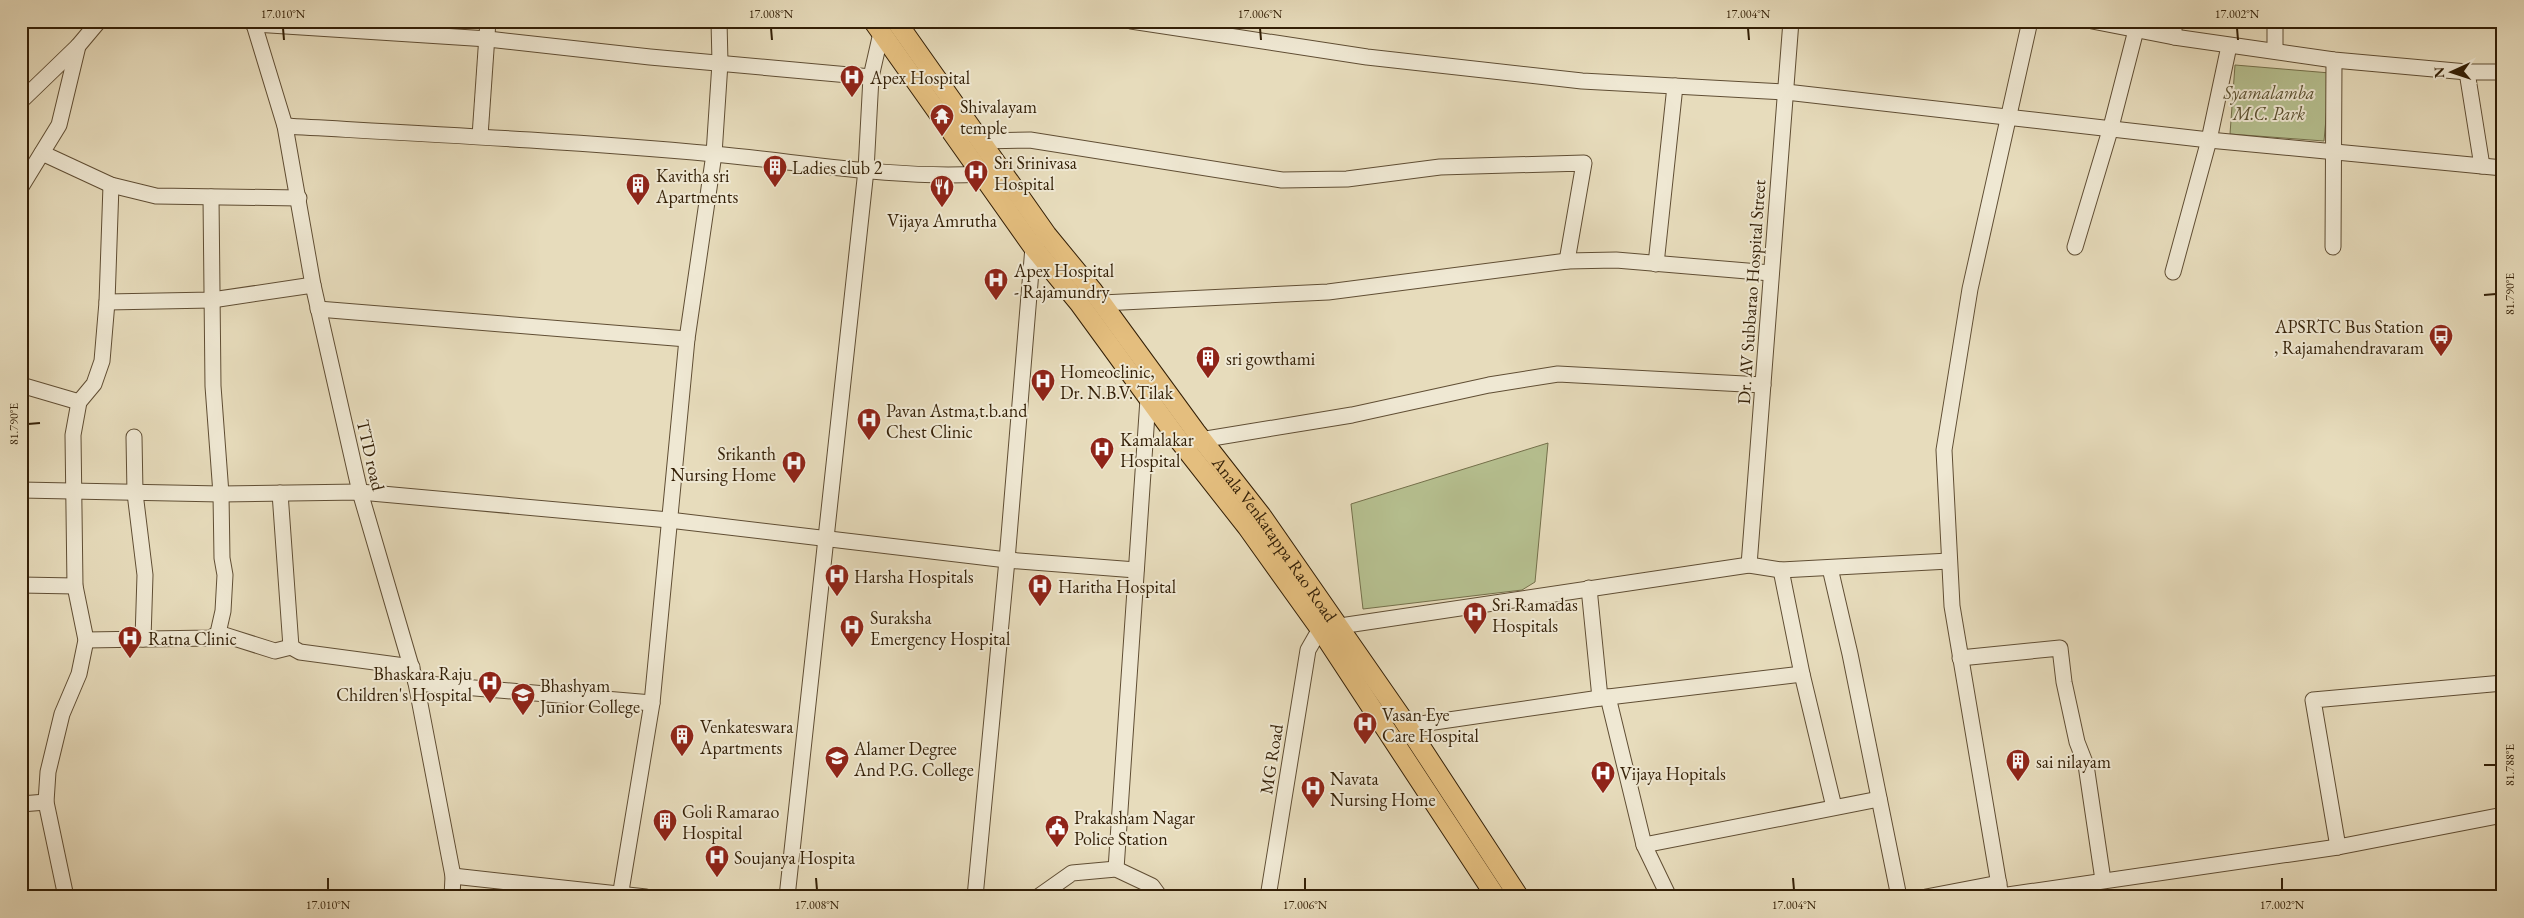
<svg xmlns="http://www.w3.org/2000/svg" width="2524" height="918" font-family="'EB Garamond',serif">
	<rect width="100%" height="100%" fill="#e7dcbc"/>
	<filter id="stains"><feTurbulence type="fractalNoise" baseFrequency=".004" numOctaves="4"/><feColorMatrix values="0 0 0 0 .2 0 0 0 0 .09 0 0 0 0 .02 0 0 0 .5 -.17"/></filter>
	<radialGradient id="worn" r=".72"><stop offset=".6" stop-color="#630" stop-opacity="0"/><stop offset="1" stop-color="#630" stop-opacity=".3"/></radialGradient>
	<!-- green -->
	<g fill="#b6c090" stroke="#74704b">
		<polygon points="2235,65 2330,73 2324,141 2230,134"/>
		<polygon points="1548,443 1535,582 1522,590 1363,609 1351,504"/>
	</g>
	<g fill="none" stroke-linecap="round" stroke-linejoin="round">
		<defs>
			<g id="minor">
				<polyline points="253,21 285,126 313,285 360,492 416,683 453,876 452,897"/>
				<polyline points="1131,21 1367,57 1582,81 1786,92 2209,140 2503,168"/>
				<polyline points="2092,21 2174,37 2334,60 2467,72 2503,72"/>
				<polyline points="253,24 488,39 650,57 871,77"/>
				<polyline points="2174,37 2174,21"/>
				<polyline points="2275,50 2275,21"/>
				<polyline points="2467,72 2482,166"/>
				<polyline points="21,101 78,46"/>
				<path d="M285,126c143,8 286,15 429,28 88,8 178,25 267,20"/>
				<polyline points="480,136 488,21"/>
				<polyline points="980,141 1030,140 1282,180 1347,179 1440,167 1584,163 1567,261"/>
				<polyline points="42,153 111,185 156,196 299,198"/>
				<polyline points="21,187 59,125 78,46 99,21"/>
				<polyline points="2075,247 2111,127 2136,30"/>
				<polyline points="2333,247 2334,60"/>
				<polyline points="1656,264 1675,86"/>
				<polyline points="2173,272 2209,140 2229,46"/>
				<polyline points="107,302 212,300 313,285"/>
				<polyline points="1102,303 1328,292 1567,261 1616,260 1771,273"/>
				<polyline points="318,309 687,339"/>
				<polyline points="21,385 79,402"/>
				<polyline points="134,437 135,493 145,575 143,639"/>
				<polyline points="1194,441 1352,415 1489,385 1558,374 1763,385"/>
				<polyline points="21,490 221,494 360,492 669,520 1007,560 1136,570"/>
				<polyline points="280,493 291,647"/>
				<polyline points="1749,565 1791,21"/>
				<polyline points="1830,568 1850,654 1899,897"/>
				<polyline points="1781,570 1802,674 1834,807"/>
				<polyline points="21,585 75,586"/>
				<polyline points="1589,588 1600,698"/>
				<polyline points="218,633 275,651 291,647 300,652 412,667"/>
				<polyline points="86,640 211,638 218,633 223,611 225,575 222,558 221,494 213,386 211,197"/>
				<polyline points="1960,658 2060,648 2064,682 2077,742 2086,765 2103,880"/>
				<polyline points="416,683 652,703"/>
				<polyline points="1608,697 1644,845 1669,897"/>
				<polyline points="1407,726 1600,698 1802,674"/>
				<polyline points="21,804 46,802"/>
				<polyline points="1644,845 1879,799"/>
				<polyline points="2338,847 2313,700 2503,683"/>
				<polyline points="1116,869 1148,399"/>
				<polyline points="453,876 646,897"/>
				<polyline points="2001,896 2338,847 2503,815"/>
				<polyline points="66,897 46,802 48,772 62,714 79,674 86,640 75,586 73,435 79,402 94,384 102,361 107,302 111,185"/>
				<polyline points="620,897 652,703 687,339 714,154 720,63 719,21"/>
				<polyline points="787,897 866,170 871,77 881,33"/>
				<polyline points="975,897 1007,560 1033,247 1037,243"/>
				<polyline points="1038,897 1072,873 1116,869 1152,886 1160,897"/>
				<polyline points="1268,897 1308,650 1320,629 1749,565 1781,570 1949,561"/>
				<polyline points="1926,897 1999,883"/>
				<polyline points="2001,897 1952,606 1944,450 1970,289 2030,21"/>
			</g>
			<g id="major">
				<polyline points="873,21 1033,247 1079,303 1181,443 1247,527 1320,629 1496,897"/>
				<path id="s1" d="M896,21l151,214 46,56 103,141 65,83 141,203 117,179"/>
			</g>
		</defs>
		<!-- minor casing -->
		<use href="#minor" stroke="#604e34" stroke-width="17"/>
		<!-- major casing -->
		<use href="#major" stroke="#331f06" stroke-width="21"/>
		<!-- minor -->
		<use href="#minor" stroke="#efe8d3" stroke-width="15"/>
		<!-- major -->
		<use href="#major" stroke="#e4be7e" stroke-width="19"/>
	</g>
	<!-- ticks -->
	<path fill="none" stroke="#331f06" stroke-width="2" d="M283,28l1,12M771,28l1,12M1260,28l1,12M1748,28l1,12M2237,28l1,12M2484,295l12,-1M28,424l12,-1M2484,765h12M328,878v12M816,878l1,12M1305,878v12M1793,878l1,12M2282,878v12"/>
	<!-- icons -->
	<defs>
		<symbol id="hospital-pin" viewBox="-11 -11 22 30"><path d="M0 17L-7.5 6A9.5 9.5 0 1 1 7.5 6Z" fill="#8f2418" stroke="#efe8d3"/><path d="M-5-5h3v3.5h4V-5h3V5h-3V1.5h-4V5h-3Z" fill="#fff"/></symbol>
		<symbol id="temple-pin" viewBox="-11 -11 22 30"><path d="M0 17L-7.5 6A9.5 9.5 0 1 1 7.5 6Z" fill="#8f2418" stroke="#efe8d3"/><path d="M0-6L5-2H3V0L6.5 2.5H4V6H1.5V3h-3V6H-4V2.5H-6.5L-3 0V-2H-5Z" fill="#fff"/></symbol>
		<symbol id="building-pin" viewBox="-11 -11 22 30"><path d="M0 17L-7.5 6A9.5 9.5 0 1 1 7.5 6Z" fill="#8f2418" stroke="#efe8d3"/><path d="M-4-6H4V6H1V3H-1V6H-4ZM-2.5-4.3h1.7v1.8h-1.7ZM.8-4.3h1.7v1.8H.8ZM-2.5-1h1.7V.8h-1.7ZM.8-1h1.7V.8H.8Z" fill="#fff"/></symbol>
		<symbol id="restaurant-pin" viewBox="-11 -11 22 30"><path d="M0 17L-7.5 6A9.5 9.5 0 1 1 7.5 6Z" fill="#8f2418" stroke="#efe8d3"/><path d="M-5-6h1v4h1v-4h1v4h1v-4h1v5L-1.5 .5V6h-2V.5L-5-1ZM5-6V6H3V1.5H1.5Q1.5-4 5-6Z" fill="#fff"/></symbol>
		<symbol id="bus-pin" viewBox="-11 -11 22 30"><path d="M0 17L-7.5 6A9.5 9.5 0 1 1 7.5 6Z" fill="#8f2418" stroke="#efe8d3"/><path d="M-5-6H5V4H4V6H2V4H-2V6H-4V4H-5ZM-3.5-4V0h7V-4ZM-3.5 1.2v1.5H-2V1.2ZM2 1.2v1.5H3.5V1.2Z" fill="#fff"/></symbol>
		<symbol id="university-pin" viewBox="-11 -11 22 30"><path d="M0 17L-7.5 6A9.5 9.5 0 1 1 7.5 6Z" fill="#8f2418" stroke="#efe8d3"/><path d="M0-5L7-2L0 1L-7-2ZM-4 1L0 2.5L4 1V4Q0 6-4 4Z" fill="#fff"/></symbol>
		<symbol id="civic-pin" viewBox="-11 -11 22 30"><path d="M0 17L-7.5 6A9.5 9.5 0 1 1 7.5 6Z" fill="#8f2418" stroke="#efe8d3"/><path d="M-.6-6.5H3V-4.5H.6V-3L4-1V1h2V6H-6V1h2V-1L-.6-3ZM-1.2 2.5V6h2.4V2.5Z" fill="#fff"/></symbol>
	</defs>
	<g fill-rule="evenodd">
		<use href="#hospital-pin" x="838" y="63" width="28" height="38"/>
		<use href="#temple-pin" x="928" y="102" width="28" height="38"/>
		<use href="#building-pin" x="761" y="153" width="28" height="38"/>
		<use href="#hospital-pin" x="962" y="158" width="28" height="38"/>
		<use href="#building-pin" x="624" y="171" width="28" height="38"/>
		<use href="#restaurant-pin" x="928" y="173" width="28" height="38"/>
		<use href="#hospital-pin" x="982" y="266" width="28" height="38"/>
		<use href="#bus-pin" x="2427" y="322" width="28" height="38"/>
		<use href="#building-pin" x="1194" y="344" width="28" height="38"/>
		<use href="#hospital-pin" x="1029" y="367" width="28" height="38"/>
		<use href="#hospital-pin" x="855" y="406" width="28" height="38"/>
		<use href="#hospital-pin" x="1088" y="435" width="28" height="38"/>
		<use href="#hospital-pin" x="780" y="449" width="28" height="38"/>
		<use href="#hospital-pin" x="823" y="562" width="28" height="38"/>
		<use href="#hospital-pin" x="1026" y="572" width="28" height="38"/>
		<use href="#hospital-pin" x="1461" y="600" width="28" height="38"/>
		<use href="#hospital-pin" x="838" y="613" width="28" height="38"/>
		<use href="#hospital-pin" x="116" y="624" width="28" height="38"/>
		<use href="#hospital-pin" x="476" y="669" width="28" height="38"/>
		<use href="#university-pin" x="509" y="681" width="28" height="38"/>
		<use href="#hospital-pin" x="1351" y="710" width="28" height="38"/>
		<use href="#building-pin" x="668" y="722" width="28" height="38"/>
		<use href="#university-pin" x="823" y="744" width="28" height="38"/>
		<use href="#building-pin" x="2004" y="747" width="28" height="38"/>
		<use href="#hospital-pin" x="1589" y="759" width="28" height="38"/>
		<use href="#hospital-pin" x="1299" y="774" width="28" height="38"/>
		<use href="#building-pin" x="651" y="807" width="28" height="38"/>
		<use href="#civic-pin" x="1043" y="813" width="28" height="38"/>
		<use href="#hospital-pin" x="703" y="843" width="28" height="38"/>
	</g>
	<g text-anchor="middle" dominant-baseline="central" stroke-width="4" stroke-linejoin="round" paint-order="stroke">
		<!-- poi labels -->
		<g font-size="18" fill="#331f06" stroke="#efe8d3" text-anchor="start">
			<text x="870" y="77">Apex Hospital</text>
			<text x="960" y="106">Shivalayam<tspan x="960" dy="21">temple</tspan></text>
			<text x="994" y="162">Sri Srinivasa<tspan x="994" dy="21">Hospital</tspan></text>
			<text x="792" y="167">Ladies club 2</text>
			<text x="656" y="175">Kavitha sri<tspan x="656" dy="21">Apartments</tspan></text>
			<text x="942" y="220" text-anchor="middle">Vijaya Amrutha</text>
			<text x="1014" y="270">Apex Hospital<tspan x="1014" dy="21">- Rajamundry</tspan></text>
			<text x="2424" y="326" text-anchor="end">APSRTC Bus Station<tspan x="2424" dy="21">, Rajamahendravaram</tspan></text>
			<text x="1226" y="358">sri gowthami</text>
			<text x="1060" y="371">Homeoclinic,<tspan x="1060" dy="21">Dr. N.B.V. Tilak</tspan></text>
			<text x="886" y="410">Pavan Astma,t.b.and<tspan x="886" dy="21">Chest Clinic</tspan></text>
			<text x="1120" y="439">Kamalakar<tspan x="1120" dy="21">Hospital</tspan></text>
			<text x="776" y="453" text-anchor="end">Srikanth<tspan x="776" dy="21">Nursing Home</tspan></text>
			<text x="854" y="576">Harsha Hospitals</text>
			<text x="1058" y="586">Haritha Hospital</text>
			<text x="1492" y="604">Sri Ramadas<tspan x="1492" dy="21">Hospitals</tspan></text>
			<text x="870" y="617">Suraksha<tspan x="870" dy="21">Emergency Hospital</tspan></text>
			<text x="148" y="638">Ratna Clinic</text>
			<text x="472" y="673" text-anchor="end">Bhaskara Raju<tspan x="472" dy="21">Children's Hospital</tspan></text>
			<text x="540" y="685">Bhashyam<tspan x="540" dy="21">Junior College</tspan></text>
			<text x="1382" y="714">Vasan Eye<tspan x="1382" dy="21">Care Hospital</tspan></text>
			<text x="700" y="726">Venkateswara<tspan x="700" dy="21">Apartments</tspan></text>
			<text x="854" y="748">Alamer Degree<tspan x="854" dy="21">And P.G. College</tspan></text>
			<text x="2036" y="761">sai nilayam</text>
			<text x="1620" y="773">Vijaya Hopitals</text>
			<text x="1330" y="778">Navata<tspan x="1330" dy="21">Nursing Home</tspan></text>
			<text x="682" y="811">Goli Ramarao<tspan x="682" dy="21">Hospital</tspan></text>
			<text x="1074" y="817">Prakasham Nagar<tspan x="1074" dy="21">Police Station</tspan></text>
			<text x="734" y="857">Soujanya Hospita</text>
		</g>
		<!-- park labels -->
		<g font-size="18" font-style="italic" fill="#5a4f2f" stroke="#efe8d3">
			<text x="2269" y="92">Syamalamba<tspan x="2269" dy="21">M.C. Park</tspan></text>
		</g>
		<!-- street labels -->
		<g font-size="18" fill="#331f06" stroke="#efe8d3">
			<text transform="translate(1751 292) rotate(-86)">Dr. AV Subbarao Hospital Street</text>
			<text transform="translate(371 455) rotate(77)">TTD road</text>
			<text stroke="none"><textPath href="#s1" startOffset="642">Anala Venkatappa Rao Road</textPath></text>
			<text transform="translate(1271 759) rotate(-81)">MG Road</text>
		</g>
	</g>
	<!-- margin -->
	<rect width="2524" height="918" fill="none" stroke="#e7dcbc" stroke-width="55"/>
	<!-- north arrow -->
	<g transform="translate(2452 72) rotate(267)" stroke="#efe8d3" stroke-width="4" paint-order="stroke">
	<path d="M0-4L9 19L0 12L-9 19Z" fill="#331f06"/>
	<text y="-8" font-size="14" font-weight="bold" text-anchor="middle" fill="#331f06">N</text>
	</g>
	<rect x="28" y="28" width="2468" height="862" fill="none" stroke="#331f06" stroke-width="2"/>
	<g font-size="12" text-anchor="middle" fill="#331f06">
		<text x="283" y="18">17.010°N</text>
		<text x="771" y="18">17.008°N</text>
		<text x="1260" y="18">17.006°N</text>
		<text x="1748" y="18">17.004°N</text>
		<text x="2237" y="18">17.002°N</text>
		<text transform="translate(2510 294) rotate(-90)" y="4">81.790°E</text>
		<text transform="translate(14 424) rotate(-90)" y="4">81.790°E</text>
		<text transform="translate(2510 765) rotate(-90)" y="4">81.788°E</text>
		<text x="328" y="909">17.010°N</text>
		<text x="817" y="909">17.008°N</text>
		<text x="1305" y="909">17.006°N</text>
		<text x="1794" y="909">17.004°N</text>
		<text x="2282" y="909">17.002°N</text>
	</g>
	<rect width="100%" height="100%" filter="url(#stains)"/>
	<rect width="100%" height="100%" fill="url(#worn)"/>
</svg>
